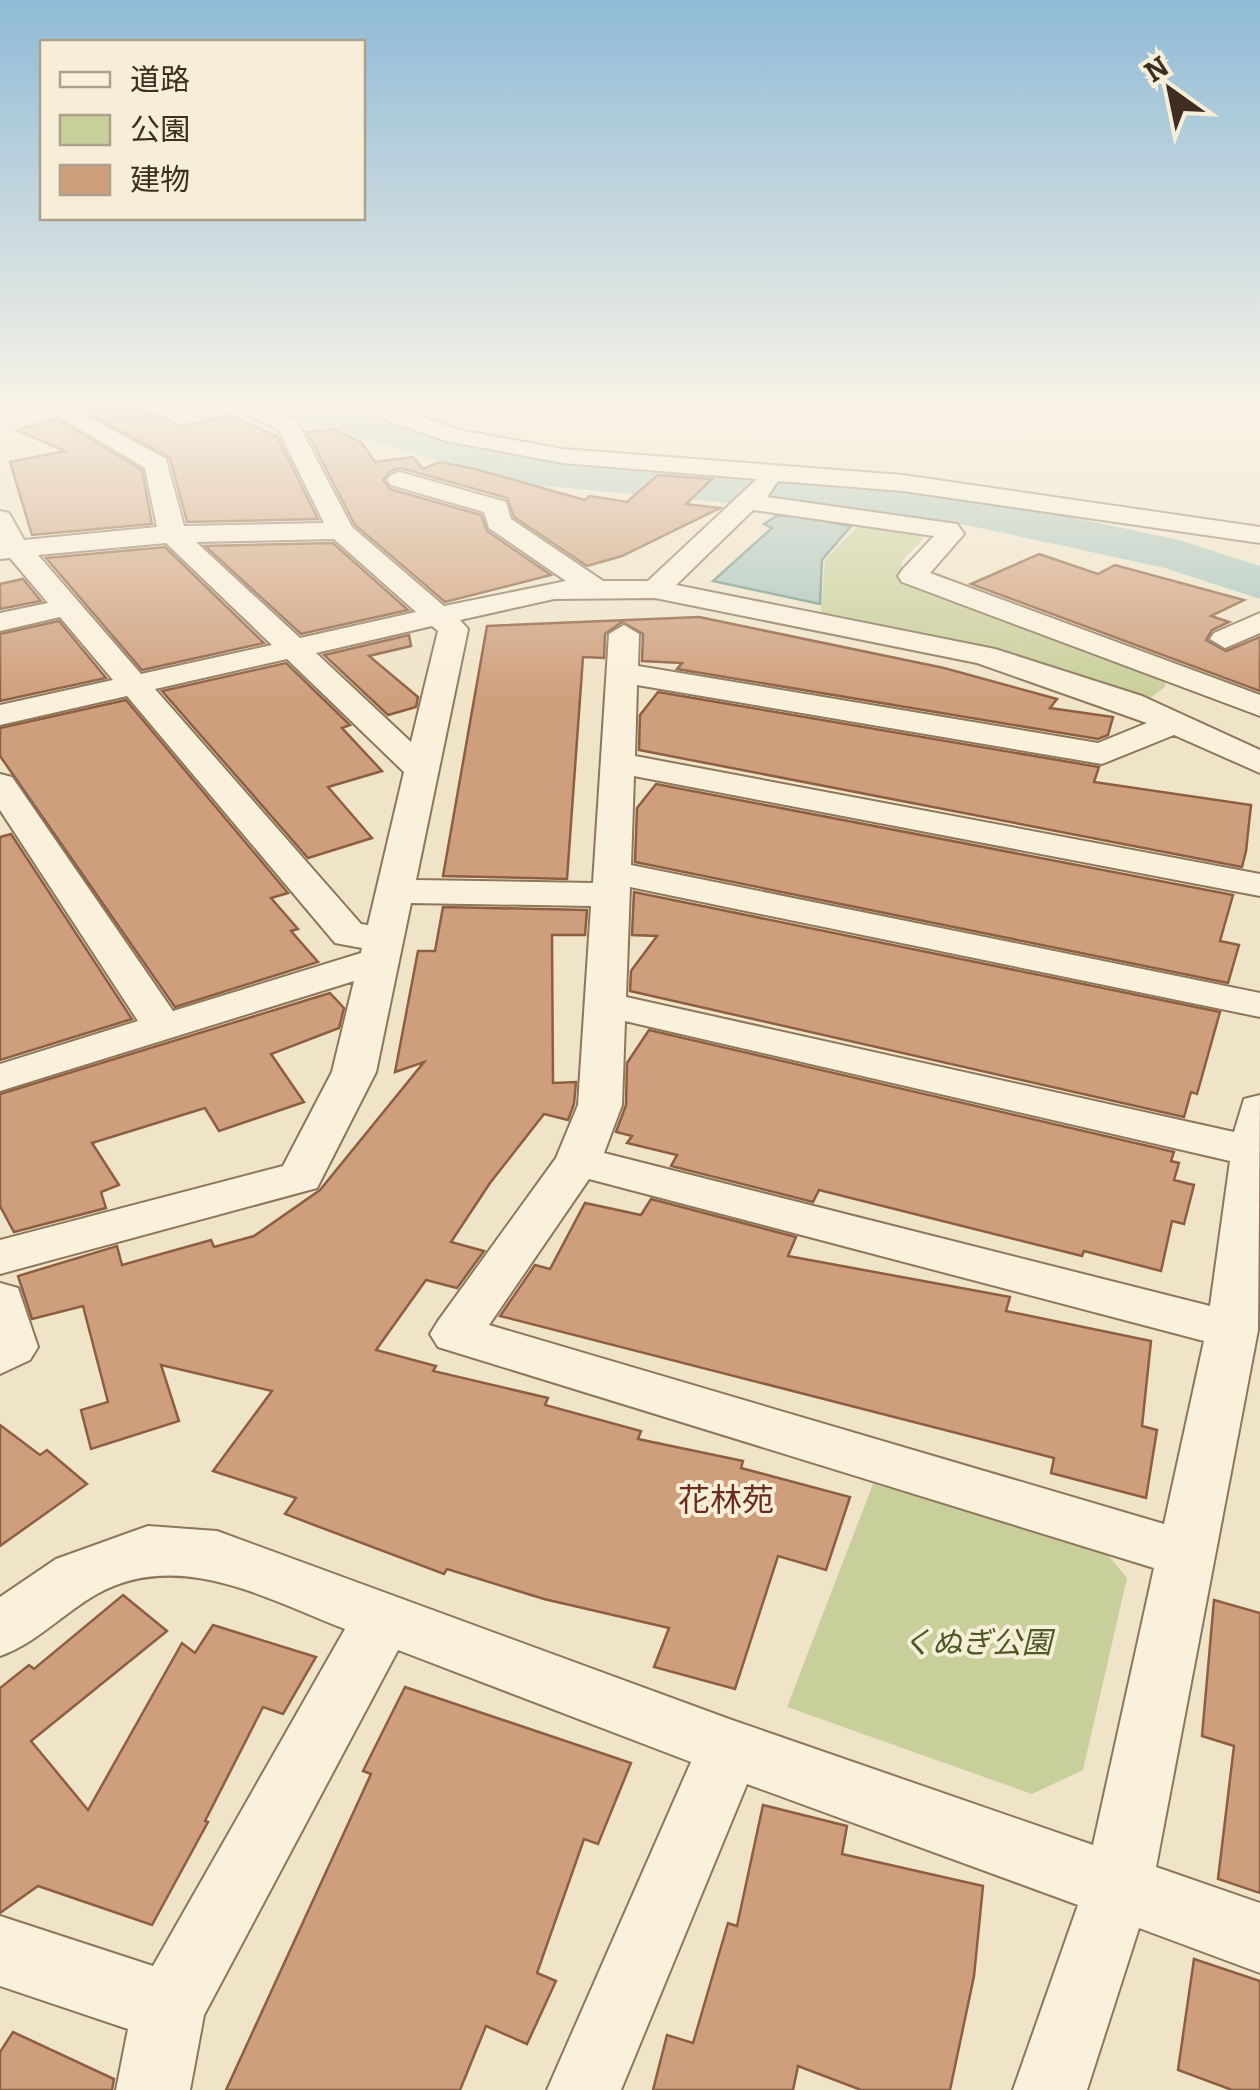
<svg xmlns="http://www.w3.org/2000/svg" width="1260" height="2090" font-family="Bitter,'Noto Sans JP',serif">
	<rect width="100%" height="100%" fill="#f0e4c8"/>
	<!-- green -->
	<g fill="#c9cf9b">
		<polygon points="860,524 916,532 924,538 901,562 904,578 1161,675 1166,686 1148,700 979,645 821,614 825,560"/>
		<polygon points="873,1484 1103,1549 1127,1578 1083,1770 1032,1794 787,1707"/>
	</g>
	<!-- water -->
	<polygon fill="#a9c4bc" stroke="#6f938a" stroke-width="2.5" points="778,515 831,519 828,522 851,526 822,560 820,604 713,581 772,528 764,524"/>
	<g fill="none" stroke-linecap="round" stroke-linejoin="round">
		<!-- river -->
		<polygon fill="#a9c4bc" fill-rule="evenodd" points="281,408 349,408 525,456 967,495 1179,540 1260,566 1260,599 1165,568 967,525 523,484 287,417"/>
	</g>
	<!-- building -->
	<g fill="#cf9f7d" stroke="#8d5f41" stroke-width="2.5">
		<polygon points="101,408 137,408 182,426 228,415 277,436 318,519 187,522 170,458 86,412"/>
		<polygon points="57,419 142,470 152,524 32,535 10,462 65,451 16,430"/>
		<polygon points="334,429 362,443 375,462 413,457 423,469 440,462 475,469 585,500 590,496 627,502 658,475 712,479 686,504 720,508 622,556 587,566 514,517 507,498 401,468 390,471 383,480 390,489 481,515 487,531 551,575 445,602 355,525 307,432"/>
		<polygon points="333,543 408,610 301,634 205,546"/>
		<polygon points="165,547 264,643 142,670 46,558"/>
		<polygon points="1039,554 1098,574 1115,565 1244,600 1211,616 1229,622 1212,630 1206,640 1226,651 1260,637 1260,691 971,584"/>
		<polygon points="23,579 41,601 0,609 0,584"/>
		<polygon points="699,617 944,668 1057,699 1050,708 1113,717 1108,735 1098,739 677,669 682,663 642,661 643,634 622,622 605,634 604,658 583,657 567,879 443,876 487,626"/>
		<polygon points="59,621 106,678 0,701 0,634"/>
		<polygon points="409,635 411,646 369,656 418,697 416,707 388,715 324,655"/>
		<polygon points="286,663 350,725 342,728 382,771 328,787 372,838 308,858 162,691"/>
		<polygon points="658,692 1099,767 1094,782 1251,805 1246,851 1242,867 639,750 640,715"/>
		<polygon points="126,700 288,893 271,898 298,929 291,931 318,962 175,1007 0,756 0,728"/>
		<polygon points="656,784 1233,895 1220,941 1239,945 1228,983 635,862 637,808"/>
		<polygon points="11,834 132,1019 0,1060 0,837"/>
		<polygon points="634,892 1220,1012 1197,1094 1191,1092 1184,1117 630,991 631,971 657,936 632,935"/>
		<polygon points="443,907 587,910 585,935 552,935 553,1083 576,1082 574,1104 568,1120 544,1114 490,1183 451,1242 484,1251 457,1288 426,1280 376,1350 436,1366 433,1371 548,1398 545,1405 641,1431 638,1439 743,1461 741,1468 850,1497 826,1570 778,1556 735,1689 654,1667 669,1628 544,1599 447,1569 444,1574 285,1514 296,1498 213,1471 272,1391 161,1365 179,1421 91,1449 81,1410 108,1402 83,1306 32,1319 18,1276 117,1246 122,1265 211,1240 214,1247 254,1236 320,1190 424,1062 395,1072 418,951 435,951"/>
		<polygon points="330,993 344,1008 339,1028 271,1054 304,1102 219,1131 205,1108 92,1143 119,1185 101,1192 106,1208 14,1232 0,1206 0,1094"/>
		<polygon points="649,1030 1174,1152 1171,1161 1179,1163 1174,1180 1194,1185 1184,1224 1172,1221 1161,1271 1084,1251 1082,1256 819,1190 813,1202 671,1166 677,1155 627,1143 632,1136 616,1132 626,1105 627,1063"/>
		<polygon points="651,1199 796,1237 788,1256 1010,1297 1006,1311 1151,1341 1142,1426 1157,1430 1146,1498 1051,1473 1054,1458 500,1316 535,1265 550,1269 585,1203 641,1215"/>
		<polygon points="0,1425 40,1455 47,1450 87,1484 0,1546"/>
		<polygon points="123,1595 167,1631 31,1741 88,1810 182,1643 195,1653 213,1625 316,1657 283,1714 263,1707 205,1821 208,1822 152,1925 38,1886 0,1913 0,1688 29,1665 34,1669"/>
		<polygon points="1214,1600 1260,1613 1260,1893 1218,1879 1234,1746 1202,1736"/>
		<polygon points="405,1687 631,1763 598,1844 584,1839 537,1973 556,1981 527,2044 486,2026 460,2090 226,2090 371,1774 363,1771"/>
		<polygon points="763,1805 847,1826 842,1854 983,1886 974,1976 950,2090 861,2090 798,2066 793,2090 653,2090 667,2035 693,2043 728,1923 737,1926"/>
		<polygon points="1194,1959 1260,1981 1260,2090 1232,2090 1178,2070"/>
		<polygon points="13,2032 114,2079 112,2090 0,2090 0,2052"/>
	</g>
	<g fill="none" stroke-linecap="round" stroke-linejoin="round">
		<defs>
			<g id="minor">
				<path d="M45,408h27l94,51 18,67 140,-3 -46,-94 -43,-21h30l31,12 56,107 92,79 122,-25 -77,-53 -5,-16 -93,-27 -4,-5 4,-5 9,-3 106,30 5,17 92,62h45l109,-102 -194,-16 -117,-22 -80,-28 -3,-5h32l64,22 104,19 340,26 357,52v16l-357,-52 -125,-10 -11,16 190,27 7,10 -34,39 330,122v21l-358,-134 -4,-6 4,-6 32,-34 -181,-26 -77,75 319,64 147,47 118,54v23l-86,-38 -72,29 -465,-79 -2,71 625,118v22l-626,-120 -3,89 629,128v24l-630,-130 -4,110 608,135 10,-33 16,-4 -2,235 -102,537 104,36v70l-121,-45 -52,162h-74l65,-185 -331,-121 -126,306h-74l144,-328 -293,-112 -194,365 -14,75h-74l12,-61 -128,-43v-70l153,50 192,-337c-78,-30 -166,-81 -248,-35 -34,19 -60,49 -97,62v-59l56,-38 92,-33 69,5 512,188 364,126 61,-277 -716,-221 -8,-13 8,-13 118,-163 22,-53 13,-199 -180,-3 -35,169 -59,116 -317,86v-34l283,-74 49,-94 22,-91 -354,110v-27l138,-43 -138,-211v-36l12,3 161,234 188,-58 1,-5 -27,-5 -208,-247 -127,29v-20l113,-25 -53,-63 -60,14v-18l48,-10 -38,-45 -10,1v-48l9,2 15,27 133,-13 -12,-59zM334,539l82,73 -116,26 -104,-96zM166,543l106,102 -131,29 -103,-119zM655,598l322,65 170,60 -49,20 -460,-77 1,-32 -15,-9 -15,9 -16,249 -177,-3 52,-251 -8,-9 94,-21zM432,626l6,5 -27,111 -95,-89zM287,659l117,113 -36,153 -7,-1 -206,-235zM625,1021l605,140 -20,145 -606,-153 18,-48zM589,1179l615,162 -40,183 -675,-199z"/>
				<polygon points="1260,613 1260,633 1225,648 1210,639 1214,633"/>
				<polygon points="0,1283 18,1288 38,1347 30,1360 0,1374"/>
			</g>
		</defs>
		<!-- minor casing -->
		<use href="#minor" stroke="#8d765c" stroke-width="4"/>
		<!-- minor -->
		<use href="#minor" fill="#faf1dc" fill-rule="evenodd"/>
	</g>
	<!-- sky -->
	<linearGradient id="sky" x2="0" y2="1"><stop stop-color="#8fbad6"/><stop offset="0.58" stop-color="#f8f3e6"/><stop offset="1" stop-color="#f8f3e6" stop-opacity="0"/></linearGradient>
	<rect width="1260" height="700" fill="url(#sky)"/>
	<g text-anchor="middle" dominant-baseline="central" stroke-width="8" stroke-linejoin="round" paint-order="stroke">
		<!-- near-park labels -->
		<g font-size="30" font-style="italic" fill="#4d5a26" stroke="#f7eed8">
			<text x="977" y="1643">くぬぎ公園</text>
		</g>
		<!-- near-neighbourhood labels -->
		<g font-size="32" fill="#6b2e1e" stroke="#f7eed8">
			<text x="726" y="1500">花林苑</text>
		</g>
	</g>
	<!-- legend -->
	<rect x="40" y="40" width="325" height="180" fill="#f7eed8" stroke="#ada18e" stroke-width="2.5"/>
	<rect x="60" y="72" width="50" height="15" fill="#faf1dc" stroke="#ada18e" stroke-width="2.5"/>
	<text x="130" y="90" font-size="30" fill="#3d2e20">道路</text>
	<rect x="60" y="115" width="50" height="30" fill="#c9cf9b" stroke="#ada18e" stroke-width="2.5"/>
	<text x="130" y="140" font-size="30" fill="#3d2e20">公園</text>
	<rect x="60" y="165" width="50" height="30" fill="#cf9f7d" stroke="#ada18e" stroke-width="2.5"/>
	<text x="130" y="190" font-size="30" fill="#3d2e20">建物</text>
	<!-- north arrow -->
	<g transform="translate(1170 90) rotate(327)" stroke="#f7eed8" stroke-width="8" paint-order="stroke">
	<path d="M0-8L18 38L0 25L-18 38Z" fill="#3d2e20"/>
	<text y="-15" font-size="28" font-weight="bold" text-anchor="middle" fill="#3d2e20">N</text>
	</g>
</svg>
